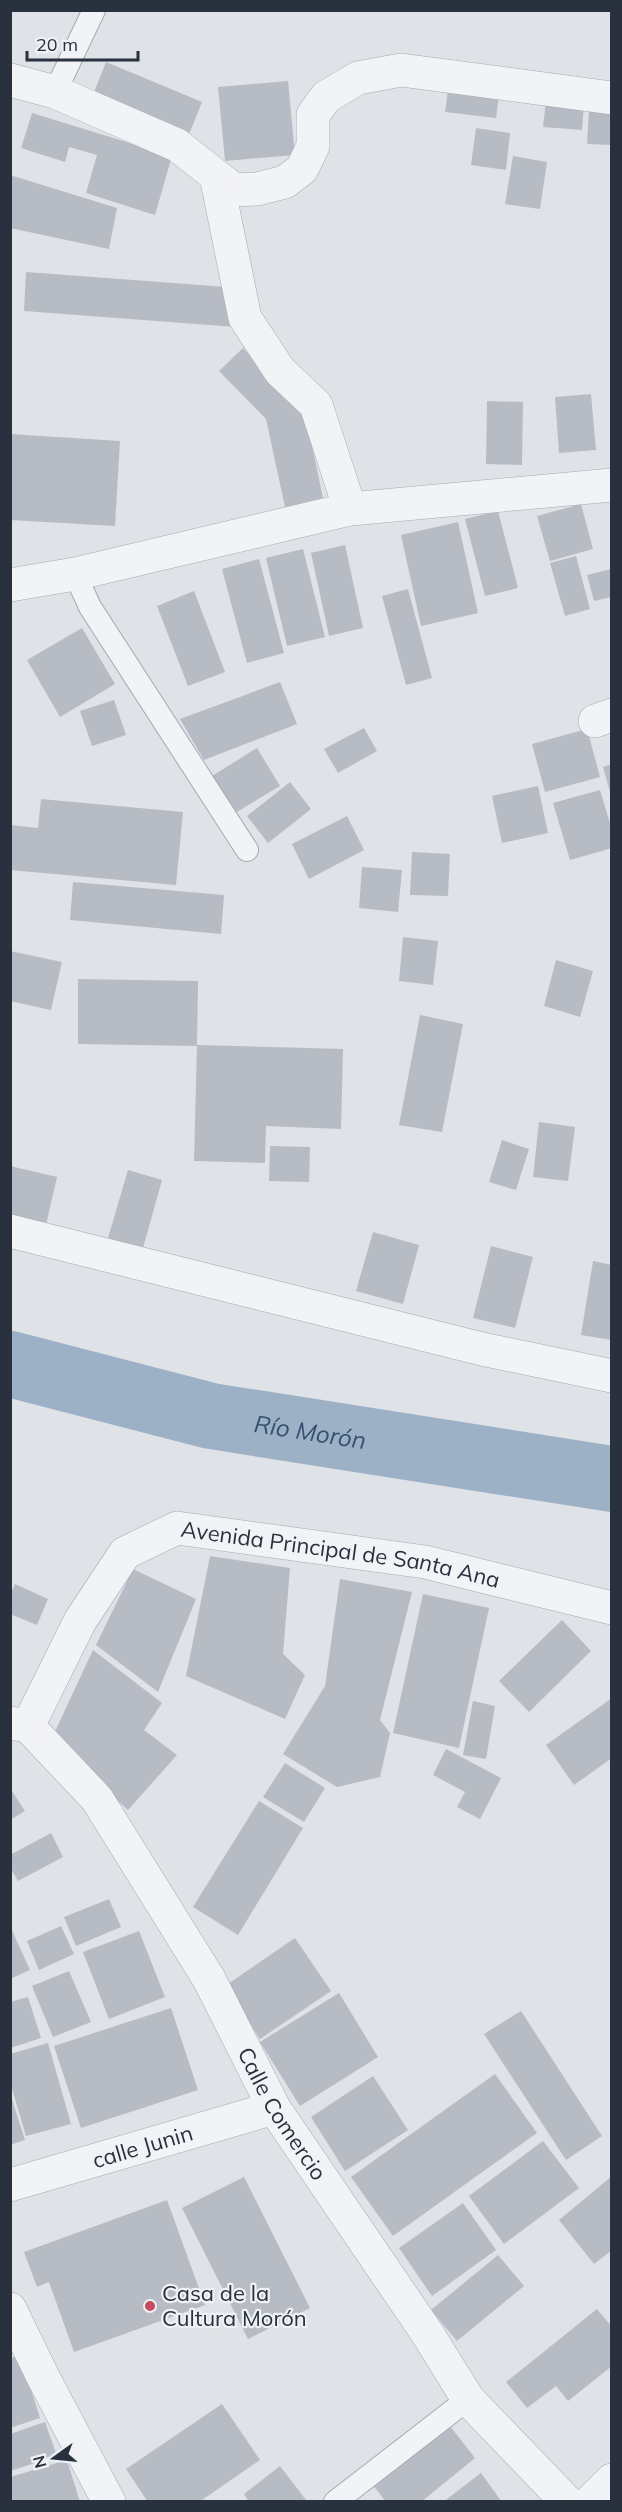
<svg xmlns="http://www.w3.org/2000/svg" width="622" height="2512" font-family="Mulish,sans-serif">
	<rect width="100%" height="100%" fill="#dfe2e7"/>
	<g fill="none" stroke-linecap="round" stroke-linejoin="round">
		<!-- river -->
		<path stroke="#9cb0c6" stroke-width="66" id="s1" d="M10,1364l201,52 401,63"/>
	</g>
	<!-- building -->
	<g fill="#b7bcc4">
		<polygon points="106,62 202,102 187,139 91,100"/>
		<polygon points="288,81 295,155 225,161 218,87"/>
		<polygon points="449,82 500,88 496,118 445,112"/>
		<polygon points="546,101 584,104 582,130 543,127"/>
		<polygon points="589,109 612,110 612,145 587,144"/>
		<polygon points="32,113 172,156 155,215 86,193 97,155 69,147 65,162 21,148"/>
		<polygon points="476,128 510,133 506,170 471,165"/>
		<polygon points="513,156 547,162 540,209 505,204"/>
		<polygon points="10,175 117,208 109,249 10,228"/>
		<polygon points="26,272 227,287 236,327 24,311"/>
		<polygon points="243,348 305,413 323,498 285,507 266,419 219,371"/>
		<polygon points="591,394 596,450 559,453 555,397"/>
		<polygon points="487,401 523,402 522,465 486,464"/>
		<polygon points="10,434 120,441 115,526 10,520"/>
		<polygon points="581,504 593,549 550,561 537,516"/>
		<polygon points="498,511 518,588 485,596 465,519"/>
		<polygon points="458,522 478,613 421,626 401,535"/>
		<polygon points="345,545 363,628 329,636 311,553"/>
		<polygon points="303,549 325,637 287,646 266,558"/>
		<polygon points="576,556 590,609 565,616 550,563"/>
		<polygon points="259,559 284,653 247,663 222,569"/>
		<polygon points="611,569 612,597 594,601 587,575"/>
		<polygon points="408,589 432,678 406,685 382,596"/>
		<polygon points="194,591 225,672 188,686 157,606"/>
		<polygon points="82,628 115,684 60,717 27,660"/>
		<polygon points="280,682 297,724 204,760 180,719"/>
		<polygon points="114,700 126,735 92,746 80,711"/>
		<polygon points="364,728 377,751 338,773 324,749"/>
		<polygon points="587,729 600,777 545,792 532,744"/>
		<polygon points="257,748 280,786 235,813 212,776"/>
		<polygon points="612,764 612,795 611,795 603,767"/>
		<polygon points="290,782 311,809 268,843 247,816"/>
		<polygon points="538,786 548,833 502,843 492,796"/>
		<polygon points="600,790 612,830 612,848 570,860 553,803"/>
		<polygon points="41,799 183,812 176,885 10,870 10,825 38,828"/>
		<polygon points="347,816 364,850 309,879 292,844"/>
		<polygon points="412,852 450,854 448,896 410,895"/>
		<polygon points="362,867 402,870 398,912 359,908"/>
		<polygon points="73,882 224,895 221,934 70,920"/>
		<polygon points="403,937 438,941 433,985 399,981"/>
		<polygon points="10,951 62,962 51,1010 10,1001"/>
		<polygon points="556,960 593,971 580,1017 544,1006"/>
		<polygon points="78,979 198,981 197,1046 78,1044"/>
		<polygon points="420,1015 463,1024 442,1132 399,1125"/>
		<polygon points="197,1045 343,1049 341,1129 266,1126 265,1163 194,1161"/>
		<polygon points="539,1122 575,1127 568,1181 533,1177"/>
		<polygon points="502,1140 529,1149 516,1190 489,1182"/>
		<polygon points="270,1146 310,1147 309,1182 269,1181"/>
		<polygon points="10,1166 57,1177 46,1225 10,1216"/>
		<polygon points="128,1170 162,1180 143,1248 108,1238"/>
		<polygon points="373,1232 419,1245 403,1304 356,1291"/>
		<polygon points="491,1246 533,1257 515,1328 473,1318"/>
		<polygon points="593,1261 612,1265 612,1340 581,1335"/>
		<polygon points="210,1556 290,1568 283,1654 305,1675 285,1719 186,1676"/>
		<polygon points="133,1569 196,1599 158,1692 96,1645"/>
		<polygon points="340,1579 412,1592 380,1720 390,1733 380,1777 337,1787 283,1754 325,1686"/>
		<polygon points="15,1584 48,1599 37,1625 10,1614 10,1595"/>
		<polygon points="423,1594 489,1608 459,1748 393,1733"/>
		<polygon points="562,1620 591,1651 529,1712 499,1681"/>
		<polygon points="93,1650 162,1703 144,1730 177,1755 128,1810 51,1740"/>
		<polygon points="612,1698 612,1758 574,1785 546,1745"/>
		<polygon points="473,1701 495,1706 486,1759 463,1755"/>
		<polygon points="446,1749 501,1778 480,1819 457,1807 465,1792 433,1775"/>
		<polygon points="285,1763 325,1788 304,1822 263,1797"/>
		<polygon points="10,1788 25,1811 10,1820"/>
		<polygon points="259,1801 303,1828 238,1935 193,1907"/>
		<polygon points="51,1833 63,1857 18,1881 10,1867 10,1855"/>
		<polygon points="109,1899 121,1927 76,1946 64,1917"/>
		<polygon points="10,1926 30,1970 10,1979"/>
		<polygon points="61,1926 74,1954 39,1970 27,1941"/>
		<polygon points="139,1931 165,1997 109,2019 83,1952"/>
		<polygon points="295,1938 331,1991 260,2039 225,1986"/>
		<polygon points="69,1971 91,2022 53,2037 32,1986"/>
		<polygon points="339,1993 378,2057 300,2106 260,2042"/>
		<polygon points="28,1997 41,2038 10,2048 10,2002"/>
		<polygon points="171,2008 198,2090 81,2128 54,2046"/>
		<polygon points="521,2011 602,2136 566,2160 484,2034"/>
		<polygon points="48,2043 71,2124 26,2136 10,2082 10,2054"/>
		<polygon points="495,2074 537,2133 393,2236 351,2177"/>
		<polygon points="373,2076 408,2130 345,2171 311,2117"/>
		<polygon points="10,2093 25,2140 10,2145"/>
		<polygon points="543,2141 579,2188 504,2244 469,2196"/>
		<polygon points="612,2176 612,2250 594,2264 559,2220"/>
		<polygon points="244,2177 310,2308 248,2339 182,2208"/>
		<polygon points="167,2200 205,2305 74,2352 49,2282 37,2287 24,2252"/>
		<polygon points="463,2203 496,2250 432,2296 399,2248"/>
		<polygon points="498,2255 524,2286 457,2341 431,2310"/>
		<polygon points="597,2309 612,2327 612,2366 568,2401 556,2386 527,2408 506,2382"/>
		<polygon points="20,2355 40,2418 10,2428 10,2358"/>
		<polygon points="222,2404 260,2460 199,2502 148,2502 126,2469"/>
		<polygon points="446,2421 475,2458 421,2502 386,2502 370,2481"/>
		<polygon points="45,2422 57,2456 10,2471 10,2434"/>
		<polygon points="67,2460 80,2502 10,2502 10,2477"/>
		<polygon points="280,2466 306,2500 249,2502 244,2494"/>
		<polygon points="481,2473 502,2502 443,2502"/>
	</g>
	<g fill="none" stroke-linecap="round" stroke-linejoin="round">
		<defs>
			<g id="service">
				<polyline points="55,92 94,10"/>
				<polyline points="75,574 90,607 247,850"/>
				<polyline points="335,2502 468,2399"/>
			</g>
			<g id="minor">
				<polyline points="10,80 55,92 177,145 234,190 257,189 285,182 302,169 313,146 313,115 326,97 358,78 401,70 612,98"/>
				<polyline points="216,176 245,318 280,371 316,405 350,509"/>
				<polyline points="10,585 75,574 350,509 612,485"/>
				<polyline points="595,721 612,715"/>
				<polyline points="10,1231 482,1349 612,1376"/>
				<path id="s2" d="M10,1723l18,3 69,73 112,180 65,129 153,225 41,66 99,103"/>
				<path id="s3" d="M28,1726l52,-105 45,-68 52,-25 248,34 187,46"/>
				<path id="s4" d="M10,2185l264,-77"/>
				<polyline points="10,2309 43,2377 109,2502"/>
				<polyline points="590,2502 612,2480"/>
			</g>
		</defs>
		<!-- service casing -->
		<use href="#service" stroke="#a5a9b1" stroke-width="24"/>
		<!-- minor casing -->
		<use href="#minor" stroke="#a5a9b1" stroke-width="34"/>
		<!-- service -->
		<use href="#service" stroke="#f2f3f6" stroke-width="22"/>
		<!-- minor -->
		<use href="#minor" stroke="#f2f3f6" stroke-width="33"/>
	</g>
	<!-- markers -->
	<circle fill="#c64b5e" stroke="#eef1f5" stroke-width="2" cx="150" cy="2306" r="6"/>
	<g text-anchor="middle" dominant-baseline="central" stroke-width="4.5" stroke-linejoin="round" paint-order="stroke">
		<!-- street labels -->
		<g font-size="22" fill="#29313e" stroke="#eef1f5">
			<text stroke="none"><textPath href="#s3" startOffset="422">Avenida Principal de Santa Ana</textPath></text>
			<text stroke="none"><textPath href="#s2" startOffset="484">Calle Comercio</textPath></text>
			<text stroke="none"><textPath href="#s4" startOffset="138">calle Junin</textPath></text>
		</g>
		<!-- poi labels -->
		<g font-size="22" fill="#29313e" stroke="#eef1f5" text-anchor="start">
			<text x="162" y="2293">Casa de la<tspan x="162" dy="25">Cultura Morón</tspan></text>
		</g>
		<!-- water labels -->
		<g font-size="24" font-style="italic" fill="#36506f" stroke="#eef1f5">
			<text stroke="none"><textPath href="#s1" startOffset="308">Río Morón</textPath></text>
		</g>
	</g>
	<!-- border -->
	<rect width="622" height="2512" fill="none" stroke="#29313e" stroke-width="24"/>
	<!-- north arrow -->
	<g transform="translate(54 2458) rotate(255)" stroke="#eef1f5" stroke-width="4.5" paint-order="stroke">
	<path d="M0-4.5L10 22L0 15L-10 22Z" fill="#29313e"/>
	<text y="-9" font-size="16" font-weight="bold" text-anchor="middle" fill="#29313e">N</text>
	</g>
	<!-- scale -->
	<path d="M27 51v9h111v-9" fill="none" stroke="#29313e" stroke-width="3"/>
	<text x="36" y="51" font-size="18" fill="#29313e" stroke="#eef1f5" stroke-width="4.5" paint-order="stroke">20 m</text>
</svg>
